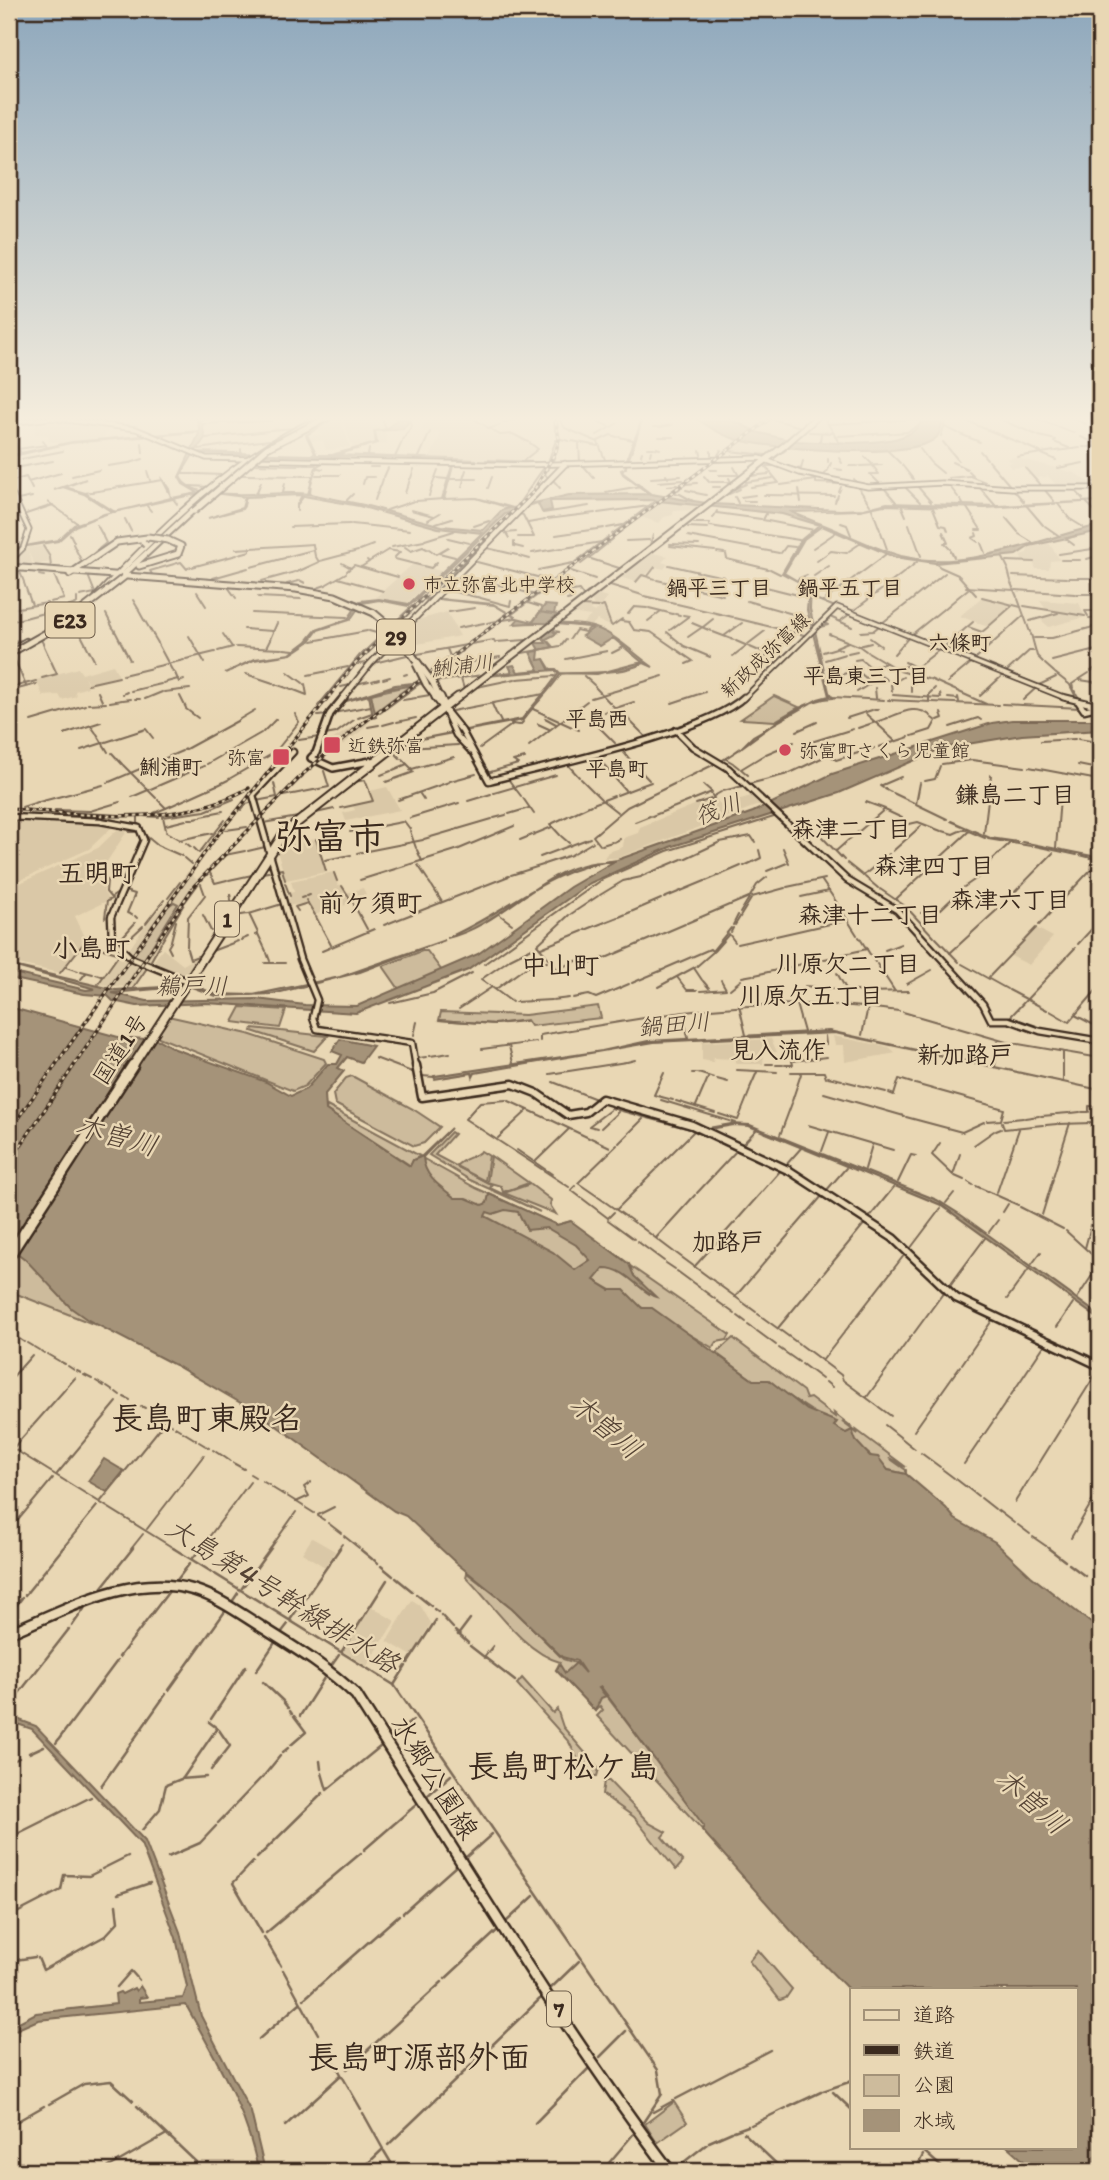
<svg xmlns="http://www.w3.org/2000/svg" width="1109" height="2180" font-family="Itim,'Klee One',sans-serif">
	<rect width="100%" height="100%" fill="#e9d7b4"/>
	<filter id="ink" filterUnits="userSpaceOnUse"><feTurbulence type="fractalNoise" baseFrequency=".0143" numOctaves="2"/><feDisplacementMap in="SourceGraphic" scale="14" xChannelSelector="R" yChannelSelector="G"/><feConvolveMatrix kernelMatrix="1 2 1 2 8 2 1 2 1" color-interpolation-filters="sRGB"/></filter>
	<g filter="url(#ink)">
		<!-- built -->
		<g fill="#dac8a7">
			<polygon points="337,416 340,418 350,447 326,450 323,440 311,441 308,436 321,435 319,429"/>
			<polygon points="368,416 372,427 384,425 387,443 380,445 376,434 378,431 374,431 377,443 353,448 342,418"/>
			<polygon points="415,416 468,416 488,430 500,435 513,434 538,448 523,461 487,460 485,464 476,464 477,460 430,458 441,433 421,431 427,418"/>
			<polygon points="70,421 108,426 103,429 109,429 102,439 66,444 49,441 48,435 35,434 35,425"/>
			<polygon points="740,441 760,446 769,444 777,447 761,457 752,453 752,457 746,457 747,453 729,451 721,458 715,458"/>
			<polygon points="1014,457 1075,473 1096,487 1058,487 1046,474 1047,477 1034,478 1024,467 1011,468 1007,463 1013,462 1006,459"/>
			<polygon points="658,501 700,506 695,510 673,511 673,515 664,517 659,523 641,517 511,615 508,614"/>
			<polygon points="1049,543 1060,560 1050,561 1049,569 1036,569 1033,562 1023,562 1020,555 1027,553 1028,548"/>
			<polygon points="43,546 50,557 49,562 35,565 27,550 35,570 19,568 15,558 24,548"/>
			<polygon points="647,552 668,556 662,562 668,564 664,569 655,567 636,582 616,576"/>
			<polygon points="413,564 441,571 407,603 376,597"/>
			<polygon points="593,593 608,597 602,604 610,626 597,620 591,626 581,625 591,616 570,613 576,606 592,607 590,610 595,612 600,606 594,606 591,599"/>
			<polygon points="982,597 1012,606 988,627 960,616"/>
			<polygon points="1040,600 1079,603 1085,617 1049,627 1040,619 1059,612 1046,610"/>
			<polygon points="447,612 460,636 412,645 404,632 414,621"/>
			<polygon points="113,665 119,676 88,684 84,677 88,687 75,691 76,696 62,700 59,695 43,696 36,680 78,668 82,674"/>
			<polygon points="372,714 373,718 360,732 319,762 315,758 329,742"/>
			<polygon points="387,787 400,810 346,821 343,813 355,810 353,806 374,801 370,791"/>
			<polygon points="754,795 764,803 617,858 604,858 608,852 623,847 624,838 638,833 640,827 714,797 721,805"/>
			<polygon points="21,820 95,823 113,826 89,849 9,885 9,837"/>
			<polygon points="120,827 129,828 106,863 104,893 109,900 75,916 86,939 60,973 9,962 9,924 17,923 9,913 9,888 98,848"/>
			<polygon points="315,839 326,872 286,880 277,851 288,849 287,845"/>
			<polygon points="188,871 200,883 183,904 150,964 132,957 127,953 146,924 168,900"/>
			<polygon points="334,872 338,886 342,885 346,893 363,888 366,894 350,899 352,903 314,915 308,903 286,906 289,901 285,900 290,899 289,893 294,892 291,881"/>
			<polygon points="1036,928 1053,937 1029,965 1011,956"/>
			<polygon points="163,949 183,965 199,956 182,977 151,964"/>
			<polygon points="117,957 148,968 134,988 97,984"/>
			<polygon points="833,1036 889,1047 896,1053 845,1062 844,1045 835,1045"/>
			<polygon points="771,1039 777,1052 764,1053 763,1064 736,1064 734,1059 714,1058 713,1062 702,1060 702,1042"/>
			<polygon points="312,1538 335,1551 325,1567 302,1553"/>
			<polygon points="412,1600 420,1605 431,1623 412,1656 387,1641"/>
			<polygon points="372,1607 395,1621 367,1666 343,1651"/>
		</g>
		<!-- green -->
		<g fill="#cdbb9c" stroke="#84725d" stroke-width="2">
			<polygon points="411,685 374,713 373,713 371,694"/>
			<polygon points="774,696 799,707 775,721 741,719"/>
			<polygon points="174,902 178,904 143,961 132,957 167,907"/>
			<polygon points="422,951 427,951 442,971 399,989 383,966"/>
			<polygon points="598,1006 601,1018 531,1026 527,1020 495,1024 439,1020 441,1012 525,1015"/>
			<polygon points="241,1007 286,1010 280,1028 233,1022"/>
			<polygon points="168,1016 248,1034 324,1059 326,1063 305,1086 293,1091 156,1036"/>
			<polygon points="253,1028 317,1035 328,1036 314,1051 252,1031"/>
			<polygon points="352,1076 413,1109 440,1127 424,1143 414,1146 335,1104 333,1094 346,1078"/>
			<polygon points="327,1106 420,1156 413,1160 411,1166 326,1110"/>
			<polygon points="451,1132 454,1134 435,1155 492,1185 490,1188 540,1212 470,1180 429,1155"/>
			<path d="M481,1151l8,5 -4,25 -29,-15c9,-9 16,-7 25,-15z"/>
			<polygon points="491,1156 529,1183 503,1192 501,1186 487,1182"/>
			<polygon points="424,1159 476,1188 557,1225 571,1221 565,1224 595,1259 579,1272 470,1211 419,1172"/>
			<polygon points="530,1184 551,1200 550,1205 556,1214 504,1193"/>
			<path d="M9,1247c33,21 53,55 87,78l-87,-34z"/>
			<polygon points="623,1261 730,1335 727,1340 717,1342 713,1348 592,1279 598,1269"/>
			<polygon points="733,1338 803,1391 806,1399 810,1398 835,1417 834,1413 852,1427 842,1422 858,1434 855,1429 906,1467 889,1458 906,1470 906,1474 888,1470 836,1427 778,1389 753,1380 716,1353"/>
			<path d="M467,1573l45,35 51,51 13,4 7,8 -2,3 27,24 52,68 50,54v18l-113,-122 6,-6 -3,-4 -5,5 -39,-41 4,-8c-38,-11 -66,-57 -94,-85z"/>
			<polygon points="522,1678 553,1713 557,1709 563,1727 599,1769 597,1776 586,1776 569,1742 517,1684"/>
			<polygon points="604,1781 609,1781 649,1823 666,1832 662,1837 683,1862 676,1870 634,1817 602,1794"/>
			<polygon points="758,1950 792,1989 786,1998 780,2000 749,1961"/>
			<polygon points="674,2102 687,2122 657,2143 645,2124"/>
		</g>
		<!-- water -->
		<g fill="#a59379" stroke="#7b6955" stroke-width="2" fill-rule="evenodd">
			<path d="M337,416l-30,19 9,18v2h17l2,-1 41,-11 -2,-12 13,-2 13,-13h13l-10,13 -28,2 2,12 -41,12 141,5 -22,-1 -11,40 33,-1 36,10 56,-13 80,-1 -26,-20 -2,-4 5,-2c0,-18 12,-31 15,-47l-18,-5 18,4 1,-4c0,9 -16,53 -20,56l29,22 61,10 128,6 24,-1 23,-6 111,3 102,-5 -115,7 -101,-3 -24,5 -68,2c13,7 30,11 44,18 20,9 44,20 65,26 67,16 136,-17 199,-31v6l-70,15 -14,9 -81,8 -41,-6 -72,-31 -18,13 -20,34 27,16 -1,20 19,83 4,6c-38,1 -80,45 -112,63l19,-12 13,-13 65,-37 11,-3 -22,-86 2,-20 -4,-5 -23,-12 19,-33 18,-15 -37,-11 -133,-14 -99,1 2,9 -10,2 -4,-8 2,-2 -35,12 -87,84 14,1 -15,1 -9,6 -29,-6 -17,3 -12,17 -32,10 -9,12 -18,12 -37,6 -29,13 30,-14 35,-5 17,-13 9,-11 32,-11 12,-18 19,-2 30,5 73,-71 -44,-5 -79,-22 -55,-10 -7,9 5,-10 -56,2c-2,4 0,8 -4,12l-34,9 34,-10 3,-11 -40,-5 -101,22 -29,12 -17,15 -49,8 49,-9 16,-15 38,-13 -28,-18 -21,-7 -9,3 32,-11 -21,8 20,6 30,19 56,-14 -2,-9 -8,-12 11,21 26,-5 -15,-9 -4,-7 20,-43 -1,-2 -128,11 -61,14 11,-4 -11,-21 12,21 51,-11 128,-11 -4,-14 6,7 3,14 -10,14 116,3 4,-2 -9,-18zM194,453l125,3 13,1 -16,10 -8,27c-27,-5 -118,12 -128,-18zM334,456l120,3 -12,40 34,-1 34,10 -8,2 -19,20 -41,-4 -78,-21 -54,-11 1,-12 6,-16z"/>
			<path d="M693,416h31l32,16 37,9 46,2 -5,-9 5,8 9,1c21,-1 70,1 75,-27h21c-2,6 -3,16 -7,21 -22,24 -170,12 -202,2 -14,-4 -30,-14 -42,-23z"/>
			<path d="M438,599l55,5 24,14 16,4 12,-17 11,1 -2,8 3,1 -8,7c13,3 26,1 39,4 26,5 44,27 65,41l-9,-4c-27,13 -54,8 -83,11 -12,18 -25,29 -38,46l-113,21 112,-22c13,-16 25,-28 36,-45l-3,-4 -68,6 -5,-1 -97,14 -14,5 5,23 -3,1 -4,-23 -30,8 56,-18 117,-13 -3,-6 5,-1 4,7 21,-2 -9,-18 9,-1 -1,9 6,-1 5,10h7l4,4 37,1 45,-12 -29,-24 -13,8 -18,-10 10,-7 -3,-2 -33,-3 -2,7 6,1h-6l2,2 -10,5 7,8 -14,3 -4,-7h11l-4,-7 13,-12c-14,-2 -29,-1 -41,0l4,-5 -24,-14z"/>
			<path d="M1012,720h88v10l-78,5 -79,13 -104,45 -169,54 -80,36 -122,87 -112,43 -150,-10 -69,3 -24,-5 -5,-5 -24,-2 -75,-16v-6l77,18 9,-1 -86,-24 107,25 77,-5 22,9 38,1 87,-18 105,-37 -85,32 -87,22 -57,2 -27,-10 -77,7 35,8 110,-2 48,6 52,1 121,-52 92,-67 43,-25c-63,-6 -108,64 -166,76 62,-27 101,-70 170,-78l136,-48 79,-38 160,-51z"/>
			<path d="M9,1007l109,30 41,3 16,9 91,33 25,14 15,-7 22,-25h9l5,-9 -10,-4 8,-12 33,7 -12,16 -14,-5 -9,11 6,3 -19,23 1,16 84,56 3,-6 8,-3 30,-29 -28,29c1,19 16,29 32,41h11l16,7 5,-2 2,-9 68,31 14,-4 58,43 5,12 22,21c-15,-3 -28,-29 -52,-29l-10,12 16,10h14l18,18h10l101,72h16l38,30 30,12 -3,4 12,7 6,-3 4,11 14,15 8,1 10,13 18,4 40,34 9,11 40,23 36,34 69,54v541h-65l-27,-24h68v-158h-224v4l-59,-60 -91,-103 2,-4 -103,-139 -2,1 7,8 -5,2 -6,13 -39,-41 4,-5 5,8 11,-10 9,10 -8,-12 -15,-4 -50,-49 -57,-46 -49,-46 -12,-5 -131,-95 -88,-51 -87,-45 -17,-12 -46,-49 -16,-12zM505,1210l13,2 9,18 20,-2 29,17 14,15 -15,10 -22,-18 -68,-36 2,-4 6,2z"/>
			<polygon points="829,1031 1100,1090 835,1033 654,1042 475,1073 473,1077 472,1073 435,1079 434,1076 602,1051 648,1041"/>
			<polygon points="640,1116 697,1130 731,1124 750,1125 937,1200 961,1215 1092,1310 1100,1320 941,1205 749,1126 734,1125 698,1131"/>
			<polygon points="104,1459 124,1471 107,1492 88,1481"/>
			<path d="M9,1716l27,10 109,115 35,91 21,84 50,96 14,59h-7c-10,-60 -43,-113 -72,-166l-148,15 -29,13v-6l27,-14 80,-9 -1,-10 5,-2 2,2 12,-6 2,3 4,-5 7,11 -8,1v4l44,-4 4,-11 -11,-49 -35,-94 -109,-115 -23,-8z"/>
		</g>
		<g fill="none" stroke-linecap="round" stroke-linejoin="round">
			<!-- stream-far1 -->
			<g stroke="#7b6955" stroke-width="2">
				<polyline points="162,416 179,416"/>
				<polyline points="181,416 196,418"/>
				<polyline points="381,416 386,429"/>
				<polyline points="469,416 500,435 513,434 528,442"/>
				<polyline points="726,416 730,419"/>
				<polyline points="763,416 769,418"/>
				<polyline points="1068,416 1072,418"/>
				<polyline points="593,417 600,421"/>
				<polyline points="823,417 825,420"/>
				<polyline points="957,417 977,425"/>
				<polyline points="996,417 1015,426"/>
				<polyline points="554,418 555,431"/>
				<polyline points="1034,418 1056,426"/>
				<polyline points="559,419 565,428 598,442 606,462"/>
				<polyline points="772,419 801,427"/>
				<polyline points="1075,419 1086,424"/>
				<polyline points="200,420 210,418"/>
				<polyline points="732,420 753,430"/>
				<polyline points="826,421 833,432"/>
				<polyline points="886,421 921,419"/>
				<polyline points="599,422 608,426"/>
				<polyline points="503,423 521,417"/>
				<polyline points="202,424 271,421"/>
				<polyline points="829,424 885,421"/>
				<polyline points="978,426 998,434"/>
				<polyline points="1016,426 1037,435"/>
				<polyline points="653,427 658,427"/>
				<polyline points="660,427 672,425"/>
				<polyline points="945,427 958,433"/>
				<polyline points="1058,427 1074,433"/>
				<polyline points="14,428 15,432"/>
				<polyline points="488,429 500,425"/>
				<polyline points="270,430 295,428"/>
				<polyline points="809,432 834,433"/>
				<polyline points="894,433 907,432 917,426"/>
				<polyline points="960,434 980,442"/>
				<polyline points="597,435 618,423"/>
				<polyline points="1000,435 1020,443"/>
				<polyline points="224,436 268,431"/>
				<polyline points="838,436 892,433"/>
				<polyline points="941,436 946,420"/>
				<polyline points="1039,436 1056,440"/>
				<polyline points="619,437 633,440"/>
				<polyline points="659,437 674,437"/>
				<polyline points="1081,437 1100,445"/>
				<polyline points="206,438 223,436"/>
				<polyline points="561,439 569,441"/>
				<polyline points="403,440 411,427 410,420"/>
				<polyline points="43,441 47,447"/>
				<polyline points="572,441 598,446"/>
				<polyline points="598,441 611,435 617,437"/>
				<polyline points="820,441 821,434"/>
				<polyline points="943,442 958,460"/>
				<polyline points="1054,442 1069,448"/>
				<polyline points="142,443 143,453"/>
				<polyline points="579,444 580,462"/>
				<polyline points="1022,444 1040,452"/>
				<polyline points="227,445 270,440"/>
				<polyline points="9,446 14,445"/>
				<polyline points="1083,447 1086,447"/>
				<polyline points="1088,447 1099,446"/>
				<polyline points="647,448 654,448"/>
				<polyline points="656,448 660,449"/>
				<polyline points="18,449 46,445"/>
				<polyline points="199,449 226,445"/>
				<polyline points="241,449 241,453"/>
				<polyline points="920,449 930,462"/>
				<polyline points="700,450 701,455"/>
				<polyline points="887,450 900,463"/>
				<polyline points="711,451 711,455"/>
				<polyline points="729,451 766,455"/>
				<polyline points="980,451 987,459"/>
				<polyline points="1056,451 1080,448"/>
				<polyline points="783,452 786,450"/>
				<polyline points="1042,454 1056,460"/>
				<polyline points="641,455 642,452"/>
				<polyline points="650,455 651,451"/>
				<polyline points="718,455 721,450"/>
				<polyline points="1029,455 1054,451"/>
				<polyline points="368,456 369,449"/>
				<polyline points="395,457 402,442"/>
				<polyline points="419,457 430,432"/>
				<polyline points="865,457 872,464"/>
				<polyline points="1017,457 1028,455"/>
				<polyline points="670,458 683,458"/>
				<polyline points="839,458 842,463"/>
				<polyline points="22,459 63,451"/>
				<polyline points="773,459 780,454"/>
				<polyline points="828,459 828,462"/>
				<polyline points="486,460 536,462"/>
				<polyline points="523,461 538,449 530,443"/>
				<polyline points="553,461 560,439"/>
				<polyline points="989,461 1011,487"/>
				<polyline points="538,462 556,462"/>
				<polyline points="548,462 556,440"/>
				<polyline points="952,462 967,469"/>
				<polyline points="130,463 143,459"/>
				<polyline points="931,463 943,473"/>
				<polyline points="251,464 302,465"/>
				<polyline points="582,464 594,478"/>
				<polyline points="304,465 316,465"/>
				<polyline points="902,465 913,479"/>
				<polyline points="108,466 129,463"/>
				<polyline points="767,466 779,466"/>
				<polyline points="849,466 857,466"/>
				<polyline points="860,466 882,465"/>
				<polyline points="873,466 879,474 870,474 881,485"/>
				<polyline points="370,467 378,467"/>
				<polyline points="734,467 739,476"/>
				<polyline points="766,467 779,483"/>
				<polyline points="789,467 801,469 803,461"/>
				<polyline points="318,468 323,469"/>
				<polyline points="1025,468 1042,487"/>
				<polyline points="1058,468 1083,463"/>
				<polyline points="9,469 53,461"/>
				<polyline points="548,469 545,474 549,479"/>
				<polyline points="835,469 842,470"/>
				<polyline points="710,470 717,470"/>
				<polyline points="147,471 150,480"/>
				<polyline points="969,471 973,475 970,476 985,482 981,483"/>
				<polyline points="807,472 818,474"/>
				<polyline points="827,472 831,463"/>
				<polyline points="181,474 194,474"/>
				<polyline points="196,474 223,475"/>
				<polyline points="238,475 244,475"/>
				<polyline points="245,475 298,476"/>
				<polyline points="316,475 340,475"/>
				<polyline points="666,475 668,478"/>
				<polyline points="719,475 737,475"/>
				<polyline points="759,475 769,474"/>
				<polyline points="824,475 826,473"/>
				<polyline points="72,476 99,470"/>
				<polyline points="300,476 312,476"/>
				<polyline points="704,476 709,482"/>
				<polyline points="384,477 388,468"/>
				<polyline points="748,477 757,475"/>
				<polyline points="411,478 414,469"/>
				<polyline points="436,478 447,479"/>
				<polyline points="651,478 681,476"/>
				<polyline points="949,478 969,476"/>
				<polyline points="450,479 477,479"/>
				<polyline points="463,479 466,470"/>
				<polyline points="854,479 857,484"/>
				<polyline points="553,480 560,488"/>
				<polyline points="9,482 26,477 32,489"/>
				<polyline points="28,482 61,473"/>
				<polyline points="658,482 683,480"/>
				<polyline points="711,482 720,482"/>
				<polyline points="721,482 731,482 729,478"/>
				<polyline points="746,482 773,478"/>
				<polyline points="1093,482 1100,481"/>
				<polyline points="363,484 365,477 374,477"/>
				<polyline points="381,485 383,479"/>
				<polyline points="781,485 816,480 816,483 839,484"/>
				<polyline points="190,486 210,487"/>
				<polyline points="408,486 410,479"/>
				<polyline points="432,486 438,470"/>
				<polyline points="667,486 677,485"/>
				<polyline points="462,487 464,480"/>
				<polyline points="713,487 720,487"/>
				<polyline points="751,487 777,483"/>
				<polyline points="858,487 870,505"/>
				<polyline points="905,487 920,502"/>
				<polyline points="918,487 931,502"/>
				<polyline points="113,488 163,480"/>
				<polyline points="488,488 492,477"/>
				<polyline points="951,488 958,497"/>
				<polyline points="980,488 995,505"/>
				<polyline points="799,489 801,502"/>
				<polyline points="885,489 896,502"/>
				<polyline points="1044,489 1054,501"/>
				<polyline points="677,490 675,493 679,494"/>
				<polyline points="678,490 686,484 697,483"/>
				<polyline points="686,490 695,492"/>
				<polyline points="1014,490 1024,502"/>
				<polyline points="1075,490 1083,499"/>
				<polyline points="730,491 746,484"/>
				<polyline points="283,492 285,483"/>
				<polyline points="606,492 641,486"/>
				<polyline points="839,492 841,487"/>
				<polyline points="85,493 111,489"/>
				<polyline points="378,493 380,486"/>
				<polyline points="405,493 407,487"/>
				<polyline points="696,493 706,495"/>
				<polyline points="256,494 261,482"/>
				<polyline points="680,494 693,501"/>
				<polyline points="729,494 740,489"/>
				<polyline points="666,495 685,481"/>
				<polyline points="764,495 834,496"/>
				<polyline points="429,496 432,487"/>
				<polyline points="735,497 738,503"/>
				<polyline points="741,497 755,495"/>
				<polyline points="837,498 838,495"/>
				<polyline points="960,499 963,504"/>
				<polyline points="18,500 32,497"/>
				<polyline points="174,500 177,504"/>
				<polyline points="347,500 353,494"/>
				<polyline points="375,500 377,494"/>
				<polyline points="416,501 443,499"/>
				<polyline points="744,501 755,501"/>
				<polyline points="48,502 69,517"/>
				<polyline points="835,502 836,499"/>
				<polyline points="1086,502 1094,510"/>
				<polyline points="297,503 297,511"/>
				<polyline points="1058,504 1069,518"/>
				<polyline points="1026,505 1043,525"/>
				<polyline points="147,506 151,511"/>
				<polyline points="517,506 545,466"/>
				<polyline points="902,507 906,516"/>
				<polyline points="933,508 940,525 946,526 948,531"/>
				<polyline points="967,508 980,528"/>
				<polyline points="872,509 880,530"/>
				<polyline points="387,510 414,501"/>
				<polyline points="411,510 434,516"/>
				<polyline points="1095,512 1100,515"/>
				<polyline points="543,513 589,506"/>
				<polyline points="598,513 649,506"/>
				<polyline points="717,513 761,519"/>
				<polyline points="26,514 53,505"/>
				<polyline points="766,514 763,520 814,530"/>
				<polyline points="636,516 655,501"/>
				<polyline points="70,518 77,523"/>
				<polyline points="713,518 717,511"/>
				<polyline points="1006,518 1018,532"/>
				<polyline points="9,519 21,516"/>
				<polyline points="125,519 131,531"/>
				<polyline points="547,519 595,513"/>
				<polyline points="1070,519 1083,527"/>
				<polyline points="428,520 440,513"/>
				<polyline points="436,523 452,518"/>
				<polyline points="528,523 545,520"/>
				<polyline points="694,523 710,523"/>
				<polyline points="841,523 847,525 851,535"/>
				<polyline points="352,524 410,530"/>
				<polyline points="909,524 911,530"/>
				<polyline points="97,525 103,536"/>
				<polyline points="318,525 350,524"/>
				<polyline points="474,526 489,521"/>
				<polyline points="710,526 799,540"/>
				<polyline points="1045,526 1058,535"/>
				<polyline points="290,527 317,526"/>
				<polyline points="688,527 708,528"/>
				<polyline points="607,528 623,525"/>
				<polyline points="504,530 509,538"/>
				<polyline points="976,530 981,530"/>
				<polyline points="912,531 921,556"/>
				<polyline points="881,532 887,549"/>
				<polyline points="943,532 948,543 944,543 950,549"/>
				<polyline points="1093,532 1100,538"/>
				<polyline points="506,533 516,532"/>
				<polyline points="976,533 977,536 972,538 978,542"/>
				<polyline points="70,534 74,542"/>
				<polyline points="612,534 634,518"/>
				<polyline points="1019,534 1032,542"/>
				<polyline points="556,535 604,528"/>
				<polyline points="688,536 779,553"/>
				<polyline points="518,537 534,537 523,515 519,514"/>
				<polyline points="448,538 469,543"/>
				<polyline points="425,540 454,531"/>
				<polyline points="626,541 649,540"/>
				<polyline points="514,542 514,546"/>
				<polyline points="981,543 985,553"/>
				<polyline points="73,544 81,560"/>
				<polyline points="670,544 699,545"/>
				<polyline points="313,545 315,556"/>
				<polyline points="650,545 653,535"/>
				<polyline points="1074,545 1066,539 1075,536"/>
				<polyline points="43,546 50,557 51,567"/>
				<polyline points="515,546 523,548"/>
				<polyline points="670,546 715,551"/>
				<polyline points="392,547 424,541"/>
				<polyline points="405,547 411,551 423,547 427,549"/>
				<polyline points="487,548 517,555"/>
				<polyline points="564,548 602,542"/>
				<polyline points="813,548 835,533"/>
				<polyline points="236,549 313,544"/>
				<polyline points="429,549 436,554 448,547"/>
				<polyline points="360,550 373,545"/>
				<polyline points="598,551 613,539"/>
				<polyline points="849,551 861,543"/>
				<polyline points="951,551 954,557"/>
				<polyline points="95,552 106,543 103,537"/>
				<polyline points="717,552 724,553"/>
				<polyline points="439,553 455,557"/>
				<polyline points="532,553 562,548"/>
				<polyline points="587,553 608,537"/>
				<polyline points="781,553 786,546 795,547"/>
				<polyline points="239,554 250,551 250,547"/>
				<polyline points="726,554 727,559 768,569"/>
				<polyline points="1059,554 1099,548"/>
				<polyline points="519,556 530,559"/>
				<polyline points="286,557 313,550"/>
				<polyline points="588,558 619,568"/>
				<polyline points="881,558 886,554"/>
				<polyline points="1003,558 1008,568"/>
				<polyline points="87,559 94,553"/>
				<polyline points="395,559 431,568 437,562"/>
				<polyline points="1087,559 1100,555"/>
				<polyline points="1061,560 1080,560"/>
				<polyline points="320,561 358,551"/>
				<polyline points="370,561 388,550 400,552 395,557"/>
				<polyline points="473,561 504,569"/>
				<polyline points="817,561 831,551 847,553"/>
				<polyline points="1007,561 1034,562"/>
				<polyline points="575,562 586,554"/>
				<polyline points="342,563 351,568"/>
				<polyline points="581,564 597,552"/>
				<polyline points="936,564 939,566"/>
				<polyline points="669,565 699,572"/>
				<polyline points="459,566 514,513"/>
				<polyline points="912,566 917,562"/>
				<polyline points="251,567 285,558"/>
				<polyline points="361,567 369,562 367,560"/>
				<polyline points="940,567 958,575"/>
				<polyline points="188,568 237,555"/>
				<polyline points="506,569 541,578"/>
				<polyline points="770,569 780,574"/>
				<polyline points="538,570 573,563"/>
				<polyline points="1008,570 1011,581"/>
				<polyline points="347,571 354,565 378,572"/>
				<polyline points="571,571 595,579"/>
				<polyline points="20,572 24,582"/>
				<polyline points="297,572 319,562 316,557"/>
				<polyline points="380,572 398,577"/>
				<polyline points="701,572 724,577"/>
				<polyline points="455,574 452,573 458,567"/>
				<polyline points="39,575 44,576"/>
				<polyline points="153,576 150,571 181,562 187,569"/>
				<polyline points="460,576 490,583"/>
				<polyline points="648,576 655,567"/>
				<polyline points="814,576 829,566"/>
				<polyline points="857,576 880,559"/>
				<polyline points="959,576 976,595"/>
				<polyline points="1013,576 1067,578"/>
				<polyline points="213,578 248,568"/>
				<polyline points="338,578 363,585"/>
				<polyline points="1069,578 1100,578"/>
				<polyline points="798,579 807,575"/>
				<polyline points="657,580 687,587"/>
				<polyline points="262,581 295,572"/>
				<polyline points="301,581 305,583"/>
				<polyline points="636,582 642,575 655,579"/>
				<polyline points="24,583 32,605"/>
				<polyline points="492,583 532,594"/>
				<polyline points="1011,583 1017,597"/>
				<polyline points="287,584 299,581"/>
				<polyline points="327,584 346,573"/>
				<polyline points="607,584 642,595"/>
				<polyline points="758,585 802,596"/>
				<polyline points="365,586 383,591"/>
				<polyline points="228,587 236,598"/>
				<polyline points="689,587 723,595"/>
				<polyline points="842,587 855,577"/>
				<polyline points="885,587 911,567"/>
				<polyline points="966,587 1014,590"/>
				<polyline points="314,589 326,585"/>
				<polyline points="447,590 476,597"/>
				<polyline points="1016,590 1075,594"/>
				<polyline points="197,592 206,606"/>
				<polyline points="1077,594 1100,594"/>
				<polyline points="80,596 95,593 89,578"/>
				<polyline points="340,596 348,598"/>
				<polyline points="644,596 675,603"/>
				<polyline points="258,597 301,599"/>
				<polyline points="477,597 510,606 511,601"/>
				<polyline points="982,597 1021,607"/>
				<polyline points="77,598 77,603"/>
				<polyline points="813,598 835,607"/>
				<polyline points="870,598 884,588"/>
				<polyline points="914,598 945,573"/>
				<polyline points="957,598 968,589"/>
				<polyline points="350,599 359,602"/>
				<polyline points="1018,599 1030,632"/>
				<polyline points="133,600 139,610"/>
				<polyline points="567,600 571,599 567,592 579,590 583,596 588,592"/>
				<polyline points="825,600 841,588"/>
				<polyline points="747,601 807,618"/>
				<polyline points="50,602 64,599 55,577"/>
				<polyline points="528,603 541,607"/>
				<polyline points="677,604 733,617"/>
				<polyline points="582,606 598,607"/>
				<polyline points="1024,606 1085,616"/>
				<polyline points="601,607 604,606 611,625"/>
				<polyline points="9,608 14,608"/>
				<polyline points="18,608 47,603"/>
				<polyline points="649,608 673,614"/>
				<polyline points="943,610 956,599"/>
				<polyline points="54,611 76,604"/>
				<polyline points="139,611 144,620"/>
				<polyline points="853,611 869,599"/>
				<polyline points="449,612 475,608"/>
				<polyline points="539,612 559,615"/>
				<polyline points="252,613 295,615"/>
				<polyline points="106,614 113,628"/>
				<polyline points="628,614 634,607 647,608"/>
				<polyline points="675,614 680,615"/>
				<polyline points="297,615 347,617"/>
				<polyline points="511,615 547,588"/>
				<polyline points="1088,616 1085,611 1100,611"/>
				<polyline points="830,617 852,627"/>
				<polyline points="25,618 51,611"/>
				<polyline points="735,618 804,635"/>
				<polyline points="1089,618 1100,619"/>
				<polyline points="503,620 516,618"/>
				<polyline points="145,621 158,643"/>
				<polyline points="533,621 545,605"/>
				<polyline points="621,621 629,622 634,630 651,632 693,661 686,664"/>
				<polyline points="648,621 661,611"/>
				<polyline points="840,621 850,614"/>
				<polyline points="1030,621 1058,613"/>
				<polyline points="9,622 24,618"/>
				<polyline points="487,623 497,621 506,614"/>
				<polyline points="692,623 711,631"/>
				<polyline points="882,623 913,599"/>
				<polyline points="392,625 412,606"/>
				<polyline points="77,626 81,635"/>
				<polyline points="612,626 622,619"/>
				<polyline points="703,627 713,619"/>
				<polyline points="820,627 828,625 824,623 829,620"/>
				<polyline points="968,627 982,632 987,628"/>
				<polyline points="988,627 1012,606"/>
				<polyline points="458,628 484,623"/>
				<polyline points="114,629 130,660"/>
				<polyline points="244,629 273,631"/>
				<polyline points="670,630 689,616 683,615"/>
				<polyline points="369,631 380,634"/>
				<polyline points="667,632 684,646 710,657"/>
				<polyline points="713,632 734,640"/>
				<polyline points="861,632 873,631 879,626"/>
				<polyline points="1004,633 1023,616"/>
				<polyline points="223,634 232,647"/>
				<polyline points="829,634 859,646"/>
				<polyline points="1031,634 1037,656 1043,662"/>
				<polyline points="911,635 942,610"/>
				<polyline points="189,636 205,663"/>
				<polyline points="724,636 742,623"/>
				<polyline points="82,637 94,660"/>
				<polyline points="688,637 701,628"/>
				<polyline points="870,638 881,646"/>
				<polyline points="1034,638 1052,638 1097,626"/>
				<polyline points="270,639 277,623"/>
				<polyline points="570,639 576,630 585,632 591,627"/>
				<polyline points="41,640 44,645"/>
				<polyline points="9,641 25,640"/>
				<polyline points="312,641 367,631"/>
				<polyline points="736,641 757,650"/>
				<polyline points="496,642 526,640"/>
				<polyline points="158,644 173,672"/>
				<polyline points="748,644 765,631"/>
				<polyline points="561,646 566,640"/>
				<polyline points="236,647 282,649"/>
				<polyline points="944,647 973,622"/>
				<polyline points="266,648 270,640"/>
				<polyline points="284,649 294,650"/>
				<polyline points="447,649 450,656"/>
				<polyline points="759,650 768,654"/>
				<polyline points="841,650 836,647 848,642"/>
				<polyline points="218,651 233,647"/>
				<polyline points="866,651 859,646 871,643"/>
				<polyline points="823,652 836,648"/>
				<polyline points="868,652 900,671 928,679"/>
				<polyline points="368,653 422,601"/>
				<polyline points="612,653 624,647"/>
				<polyline points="848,653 857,651"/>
				<polyline points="362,654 388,629"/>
				<polyline points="418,654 466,645"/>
				<polyline points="517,654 560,646"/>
				<polyline points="894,654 909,637"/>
				<polyline points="13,656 26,686"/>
				<polyline points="456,656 471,644 494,640 495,643"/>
				<polyline points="733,656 746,646"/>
				<polyline points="186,659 215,652"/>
				<polyline points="544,659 551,670"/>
				<polyline points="566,659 607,651"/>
				<polyline points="975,659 1003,634"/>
				<polyline points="452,660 460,676"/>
				<polyline points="825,660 845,654"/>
				<polyline points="855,660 861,659 877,673"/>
				<polyline points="1052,661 1100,649"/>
				<polyline points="905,662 915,667"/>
				<polyline points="374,663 407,655"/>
				<polyline points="358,664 368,663"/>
				<polyline points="1045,664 1054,672"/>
				<polyline points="756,665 788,639"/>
				<polyline points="876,666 886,663"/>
				<polyline points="154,667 184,660"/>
				<polyline points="853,667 867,679"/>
				<polyline points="439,668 500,657"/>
				<polyline points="916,668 939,650"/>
				<polyline points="899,669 908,665"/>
				<polyline points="1091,671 1100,665"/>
				<polyline points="288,672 303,683"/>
				<polyline points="1006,672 1029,651 1034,651"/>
				<polyline points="175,673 179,682 184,680"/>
				<polyline points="1055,673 1069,684"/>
				<polyline points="246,674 273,683"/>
				<polyline points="878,674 887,680"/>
				<polyline points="123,675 152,668"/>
				<polyline points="308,675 348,667"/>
				<polyline points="404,675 407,674"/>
				<polyline points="584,676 594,685"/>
				<polyline points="42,678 57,674 44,646"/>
				<polyline points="830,678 850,672"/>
				<polyline points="383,679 390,677"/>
				<polyline points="461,679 464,689"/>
				<polyline points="517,679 555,676"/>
				<polyline points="930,679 986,704"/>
				<polyline points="1080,680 1100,683"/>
				<polyline points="372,681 379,679"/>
				<polyline points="948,682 971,663"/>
				<polyline points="163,683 178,679"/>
				<polyline points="88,684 119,677"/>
				<polyline points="275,684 287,688"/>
				<polyline points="356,684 369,681"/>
				<polyline points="1039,685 1056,677"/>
				<polyline points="1070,685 1076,697"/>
				<polyline points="341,687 350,685"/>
				<polyline points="477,687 515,679"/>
				<polyline points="595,687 610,703"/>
				<polyline points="9,688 36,681"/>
				<polyline points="289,688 307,695 305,684"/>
				<polyline points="624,688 663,676"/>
				<polyline points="875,688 876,698"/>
				<polyline points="1073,688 1072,684 1089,673"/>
				<polyline points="1074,690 1079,698"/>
				<polyline points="10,691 37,684"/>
				<polyline points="131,691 161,684"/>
				<polyline points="892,691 891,684 903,677"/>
				<polyline points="98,692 102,701"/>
				<polyline points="164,692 190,689"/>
				<polyline points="857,692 876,680"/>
				<polyline points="911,692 911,685 916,682"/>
				<polyline points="930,693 935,688"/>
				<polyline points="123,694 127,692"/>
				<polyline points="929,694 929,701"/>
				<polyline points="893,695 920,697"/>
				<polyline points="180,696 186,708"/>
				<polyline points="980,696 1003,675"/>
				<polyline points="418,697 430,695"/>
				<polyline points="527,697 544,694"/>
				<polyline points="832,697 884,700"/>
				<polyline points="922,697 941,698 940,694"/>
				<polyline points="958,697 959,702"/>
				<polyline points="591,698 622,689"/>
				<polyline points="948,698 958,699"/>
				<polyline points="135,699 140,699"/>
				<polyline points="145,699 162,692"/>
				<polyline points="123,700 131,699"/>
				<polyline points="403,700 416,698"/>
				<polyline points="888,700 998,705"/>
				<polyline points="1023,700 1036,688"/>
				<polyline points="110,702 122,700"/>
				<polyline points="672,703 705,692"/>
				<polyline points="88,704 106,703"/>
				<polyline points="492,704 496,713"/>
				<polyline points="1002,704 1080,708"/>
				<polyline points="612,705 619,711"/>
				<polyline points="318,706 360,655"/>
				<polyline points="186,709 198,718"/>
				<polyline points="533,709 546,715"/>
				<polyline points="874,710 878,710"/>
				<polyline points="452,711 525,697"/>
				<polyline points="604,712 634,702"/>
				<polyline points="333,713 371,706"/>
				<polyline points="380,713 419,684"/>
				<polyline points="497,714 501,722"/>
				<polyline points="866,714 885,731"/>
				<polyline points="318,716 327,715"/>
				<polyline points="548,716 572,727"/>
				<polyline points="627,717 630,721"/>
				<path d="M890,717c15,-6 27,-12 41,-1"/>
				<polyline points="358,718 372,713"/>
				<polyline points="545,718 556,724"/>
				<polyline points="847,718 872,710"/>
				<polyline points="240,719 255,710"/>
				<polyline points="938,720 943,718 941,713"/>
				<polyline points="31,721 85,705"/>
				<polyline points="397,722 416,718"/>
				<polyline points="631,722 645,736"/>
				<polyline points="272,723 276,719"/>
				<polyline points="595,723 615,743"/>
				<polyline points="511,724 520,725 523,722"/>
				<polyline points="538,724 549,729"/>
				<polyline points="383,725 394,722"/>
				<polyline points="91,726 96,733"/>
				<polyline points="368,727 379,725"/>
				<polyline points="950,727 978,718 981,720"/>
				<polyline points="575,728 579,730"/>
				<polyline points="858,728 888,718"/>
				<polyline points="797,731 817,722"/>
				<polyline points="263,732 271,724"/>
				<polyline points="885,732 895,741"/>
				<polyline points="64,734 101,722"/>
				<polyline points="97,734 108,752"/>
				<polyline points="325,735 336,733 354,720"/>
				<polyline points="912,736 931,730 936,721 932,718"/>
				<polyline points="1078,739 1091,741"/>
				<polyline points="299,740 319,737"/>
				<polyline points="1041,741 1075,739"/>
				<polyline points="1095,742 1100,743"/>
				<polyline points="808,743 853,729"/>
				<polyline points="529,746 587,701"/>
				<polyline points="879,747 909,737"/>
				<polyline points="406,748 458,745"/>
				<polyline points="480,748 513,724"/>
				<polyline points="621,749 631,761"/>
				<polyline points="81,750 146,729 153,738"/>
				<polyline points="184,750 239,720"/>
				<polyline points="276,751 299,722 295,714"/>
				<polyline points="393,751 400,758"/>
				<polyline points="112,753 122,764"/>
				<polyline points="766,754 794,742"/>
				<polyline points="830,755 836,760 874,748"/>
				<polyline points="595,756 607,768"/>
				<polyline points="402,759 412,769 454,757"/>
				<polyline points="726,759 733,763"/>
				<polyline points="632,762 649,780"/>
				<polyline points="207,764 261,733"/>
				<polyline points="734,764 739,768"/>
				<polyline points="942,764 972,760 1025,767"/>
				<polyline points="123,765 139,781"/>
				<polyline points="1078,765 1093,768"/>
				<polyline points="569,766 579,777"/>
				<polyline points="1029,767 1093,779"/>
				<polyline points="1097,768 1100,769"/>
				<polyline points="393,770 407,764"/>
				<polyline points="608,770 625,790"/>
				<polyline points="487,773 518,764 513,761 525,758"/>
				<polyline points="790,773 828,755"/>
				<polyline points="381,775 391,771"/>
				<polyline points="748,775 741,769 764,755"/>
				<polyline points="229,779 272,754"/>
				<polyline points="508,779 521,796"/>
				<polyline points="581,779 601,799"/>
				<polyline points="450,781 476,774"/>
				<polyline points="925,781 935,779 940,766"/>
				<polyline points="140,782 156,798"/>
				<polyline points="354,782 365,780 369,790"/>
				<polyline points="386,782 414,772 410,770"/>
				<polyline points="107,783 182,751"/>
				<polyline points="920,783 916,804 947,819"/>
				<polyline points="749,784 788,774"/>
				<polyline points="218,785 228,780"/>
				<polyline points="640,786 651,782"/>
				<polyline points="883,788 880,786 901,777"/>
				<polyline points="885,789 891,792"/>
				<polyline points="723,791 743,786"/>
				<polyline points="494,793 556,775"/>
				<polyline points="893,793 914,803"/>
				<polyline points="420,794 424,800"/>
				<polyline points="284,795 303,776"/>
				<polyline points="617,795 638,787"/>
				<polyline points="283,796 329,787 324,771"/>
				<polyline points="714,796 721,792"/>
				<polyline points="132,797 204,766"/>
				<polyline points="523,798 534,814"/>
				<polyline points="398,800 449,782"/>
				<polyline points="692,800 712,792 704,785"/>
				<polyline points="256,801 277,797 274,783"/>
				<polyline points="468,801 491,794"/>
				<polyline points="603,801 617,812"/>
				<polyline points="39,802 103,785"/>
				<polyline points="593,804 614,796"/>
				<polyline points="696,804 714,798 711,794"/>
				<polyline points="22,807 38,802"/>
				<polyline points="166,808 217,785"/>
				<polyline points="341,808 373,801 369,791"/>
				<polyline points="9,809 17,810"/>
				<polyline points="22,810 122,815"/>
				<polyline points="55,810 90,811 120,802"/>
				<polyline points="241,810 246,804 254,802"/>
				<polyline points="885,810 902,818"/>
				<polyline points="154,813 166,808 158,800"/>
				<polyline points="213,813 223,811"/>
				<polyline points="316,813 334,809"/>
				<polyline points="509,814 529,808"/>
				<polyline points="126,815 159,817"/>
				<polyline points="570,815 591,805"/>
				<polyline points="202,816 212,814"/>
				<polyline points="652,816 690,801"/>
				<polyline points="138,817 138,824"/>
				<polyline points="163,817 205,811 234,799"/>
				<polyline points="163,817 166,830"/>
				<polyline points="195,818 200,817"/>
				<polyline points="410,818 459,803"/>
				<polyline points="494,818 506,815"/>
				<polyline points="189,819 193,819"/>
				<polyline points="903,820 905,825 918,822 941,831"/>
				<polyline points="404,821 410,829"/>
				<polyline points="951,821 990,838 1018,842"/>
				<polyline points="635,822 650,816"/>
				<polyline points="263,823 298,817"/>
				<polyline points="550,824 560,835"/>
				<polyline points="551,824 568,816"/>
				<polyline points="166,825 186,820"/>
				<polyline points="226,830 247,827"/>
				<polyline points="410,831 416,848"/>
				<polyline points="943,831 953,834 964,829 985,838"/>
				<polyline points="129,832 138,832"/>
				<polyline points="166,832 182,841"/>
				<polyline points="350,832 402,822"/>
				<polyline points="857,833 885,809 866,802"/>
				<polyline points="984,833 991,775"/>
				<polyline points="145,835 157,845 182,856"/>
				<polyline points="561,836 569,843"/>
				<polyline points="822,837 844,860"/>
				<polyline points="316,839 326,871"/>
				<polyline points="424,839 492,819"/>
				<polyline points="988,839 1031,846"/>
				<polyline points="179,840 213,833"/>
				<polyline points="520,840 552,827"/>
				<polyline points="614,842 620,839"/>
				<polyline points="720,842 751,836 755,842"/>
				<polyline points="1022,842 1092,856"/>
				<polyline points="186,843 191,847"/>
				<polyline points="600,845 593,836 627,807 723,760"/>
				<polyline points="602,845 612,842"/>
				<polyline points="1035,846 1077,855"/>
				<polyline points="194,848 199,853 225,820"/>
				<polyline points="783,848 789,863"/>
				<polyline points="1056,848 1061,786"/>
				<polyline points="417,850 422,861"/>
				<polyline points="248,851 265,847"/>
				<polyline points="836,851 853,836"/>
				<polyline points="893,851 921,826"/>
				<polyline points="357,853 423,840"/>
				<polyline points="225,855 245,851"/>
				<polyline points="1080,855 1099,860"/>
				<polyline points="540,857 590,838"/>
				<polyline points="184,858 191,864"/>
				<polyline points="684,859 718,843"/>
				<polyline points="325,860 351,855"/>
				<polyline points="847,863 862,875"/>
				<polyline points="544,864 571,855 593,842"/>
				<polyline points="418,865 428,880"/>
				<polyline points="744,866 761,858 759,850"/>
				<polyline points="928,869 968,832"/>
				<polyline points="277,870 282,869 285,880"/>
				<polyline points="767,871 787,863"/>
				<polyline points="210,873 212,877"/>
				<polyline points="263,873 273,871"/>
				<polyline points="334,873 337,881"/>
				<polyline points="511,875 543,865"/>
				<polyline points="642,876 682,859"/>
				<polyline points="863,876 889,854"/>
				<polyline points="865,877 878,888"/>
				<polyline points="213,879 215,883 227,880"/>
				<polyline points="202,880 257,821"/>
				<polyline points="229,880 252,875"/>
				<polyline points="360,880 459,849 514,826"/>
				<polyline points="706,881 741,866"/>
				<polyline points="822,881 837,903"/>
				<polyline points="429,882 431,885"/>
				<polyline points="285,883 290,896"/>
				<polyline points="342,886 353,903"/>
				<polyline points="432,886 442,902"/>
				<polyline points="787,887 825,879"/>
				<polyline points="964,887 980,876 977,874 1009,844"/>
				<polyline points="880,889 905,906"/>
				<polyline points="125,891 135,894 127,913 132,915"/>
				<polyline points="230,894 232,905"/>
				<polyline points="600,895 623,881 641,877"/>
				<polyline points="306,896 310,895"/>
				<polyline points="112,897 118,893"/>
				<polyline points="752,897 785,888"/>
				<polyline points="801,897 829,891"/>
				<polyline points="168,898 180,882"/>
				<polyline points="301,898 304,897"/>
				<polyline points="664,898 705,881"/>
				<polyline points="896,899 925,872"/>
				<polyline points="306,900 315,915"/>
				<polyline points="185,902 199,883"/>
				<polyline points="354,905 367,929"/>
				<polyline points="730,905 749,897"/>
				<polyline points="838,905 857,935"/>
				<polyline points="1001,906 1053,853"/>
				<polyline points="106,908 107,901 112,899 106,892 107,880"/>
				<polyline points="907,908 934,937"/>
				<polyline points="298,911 295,907 308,903"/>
				<polyline points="740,913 757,885 767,877"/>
				<polyline points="921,913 932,906 940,910 961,890"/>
				<polyline points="571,914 598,896"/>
				<polyline points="203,915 211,931"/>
				<polyline points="500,915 512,924"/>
				<polyline points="135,916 137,918"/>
				<polyline points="235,916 248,914"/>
				<polyline points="316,917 331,945"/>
				<polyline points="619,917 661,899"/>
				<polyline points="105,918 106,910"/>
				<polyline points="146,923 164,900"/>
				<polyline points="687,923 729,905"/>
				<polyline points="384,925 509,876"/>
				<polyline points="733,925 738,915"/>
				<polyline points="735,925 751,899"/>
				<polyline points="1039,925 1099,861"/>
				<polyline points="812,928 848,920"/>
				<polyline points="585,930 618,917"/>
				<polyline points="731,932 733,928"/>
				<polyline points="258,933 249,914 282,904"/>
				<polyline points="255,935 258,934 266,951"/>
				<polyline points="776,936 811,928"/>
				<polyline points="859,937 875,962"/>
				<polyline points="936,938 959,962"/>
				<polyline points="128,940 143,926"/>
				<polyline points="241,940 248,937"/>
				<polyline points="162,941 184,904"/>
				<polyline points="171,941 176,921"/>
				<polyline points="171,942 168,947 171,953"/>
				<polyline points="643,942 685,924"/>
				<polyline points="117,943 135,923"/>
				<polyline points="86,944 98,947"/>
				<polyline points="737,944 773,936"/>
				<polyline points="1078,944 1100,920"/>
				<polyline points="187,947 188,917 205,895 201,884"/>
				<polyline points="100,948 117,953"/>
				<polyline points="541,948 583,931"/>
				<polyline points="187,949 190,959 198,956"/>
				<polyline points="713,950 731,928"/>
				<polyline points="885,950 901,944"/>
				<polyline points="212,951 238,941"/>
				<polyline points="322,951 374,929"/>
				<polyline points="714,951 729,934 735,942"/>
				<polyline points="267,953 270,961"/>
				<polyline points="950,953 998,909"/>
				<polyline points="608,957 641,943"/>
				<polyline points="831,957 867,949"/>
				<polyline points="510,959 534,947"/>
				<polyline points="550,960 537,945 569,915"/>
				<polyline points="265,963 285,963"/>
				<polyline points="149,964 161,943"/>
				<polyline points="484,964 603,879 667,851 777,816"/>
				<polyline points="553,964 557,969 584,958 589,964 607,957"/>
				<polyline points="877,964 894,990"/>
				<polyline points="962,964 1007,989"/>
				<polyline points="793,966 829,958"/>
				<polyline points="66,967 78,971"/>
				<polyline points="666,968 710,949 712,951"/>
				<polyline points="694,968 702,980"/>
				<polyline points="524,969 533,963 547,962"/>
				<polyline points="199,970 204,980"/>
				<polyline points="81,971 93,974"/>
				<polyline points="60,973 87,939"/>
				<polyline points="837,973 846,989"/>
				<polyline points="96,974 102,976"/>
				<polyline points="755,975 790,967"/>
				<polyline points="677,977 687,990 697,990"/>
				<polyline points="742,977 753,975"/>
				<polyline points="989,977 1036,928"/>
				<polyline points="483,978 509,960"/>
				<polyline points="81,979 86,973"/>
				<polyline points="703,981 709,988"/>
				<polyline points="632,983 665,969"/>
				<polyline points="98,984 120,953"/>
				<polyline points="907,984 932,970"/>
				<polyline points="805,986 867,992 909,991"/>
				<polyline points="134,987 147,968"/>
				<polyline points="658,987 697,966 713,952"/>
				<polyline points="493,988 512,1002"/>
				<polyline points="496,989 522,970"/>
				<polyline points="730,989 741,980"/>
				<polyline points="1009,990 1047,1010"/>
				<polyline points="701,991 726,989 721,980"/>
				<polyline points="573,998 589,995 596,998 629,984"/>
				<polyline points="553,1000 569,998"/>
				<polyline points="515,1002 551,1000"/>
				<polyline points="390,1003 433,993 472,973"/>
				<polyline points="796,1004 804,1032"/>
				<polyline points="739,1005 746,1035"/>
				<polyline points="459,1009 492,987 481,979"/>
				<polyline points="1050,1011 1069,1022 1075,1015 1094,1025"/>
				<polyline points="903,1012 1006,1042 1100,1058"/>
				<polyline points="683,1013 688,1037"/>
				<polyline points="1076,1014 1100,986"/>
				<path d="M655,1016c82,-12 162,-17 244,-5"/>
				<polyline points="1011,1016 1075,948"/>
				<polyline points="440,1020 495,1024 525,1021"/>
				<polyline points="1096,1027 1100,1029"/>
				<polyline points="414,1035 417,1022"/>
				<polyline points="862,1035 868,1007"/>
				<polyline points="825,1036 826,1044"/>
				<polyline points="540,1041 540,1035 650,1017"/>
				<polyline points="509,1046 513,1063"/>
				<polyline points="482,1049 536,1042"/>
				<polyline points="1063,1053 1063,1082"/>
				<polyline points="430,1056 450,1053"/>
				<polyline points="375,1058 417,1074"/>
				<polyline points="419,1058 426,1057"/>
				<polyline points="627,1062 635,1060"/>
				<polyline points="766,1064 773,1064"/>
				<polyline points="776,1065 783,1065"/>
				<polyline points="785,1065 793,1065 792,1061 827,1057"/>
				<polyline points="995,1066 998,1042"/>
				<polyline points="737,1070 777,1072"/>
				<polyline points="791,1072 824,1072 826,1078"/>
				<polyline points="664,1073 654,1095 673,1100"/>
				<polyline points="692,1073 696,1073"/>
				<polyline points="698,1073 714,1078"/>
				<polyline points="550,1074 626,1062"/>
				<polyline points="422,1076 434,1077"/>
				<polyline points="828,1077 842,1080"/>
				<polyline points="717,1079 728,1082"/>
				<polyline points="844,1081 856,1084"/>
				<polyline points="553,1082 571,1089"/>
				<polyline points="915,1084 1004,1109 1001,1120 987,1121"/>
				<polyline points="859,1085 871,1088"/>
				<polyline points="750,1088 757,1072"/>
				<polyline points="874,1089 886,1092"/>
				<polyline points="573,1090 596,1099"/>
				<polyline points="824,1093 904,1116"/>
				<polyline points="889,1093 894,1095 899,1079 912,1083"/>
				<polyline points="507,1100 480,1102 465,1119 569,1187"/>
				<polyline points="661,1100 736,1123"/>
				<polyline points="509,1101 548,1119"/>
				<polyline points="676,1101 715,1113"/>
				<polyline points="792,1101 801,1074"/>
				<polyline points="696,1106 708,1078"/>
				<polyline points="611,1108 640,1116"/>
				<polyline points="1082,1112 1089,1112 1089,1106 1100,1107"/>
				<polyline points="1071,1113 1080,1112"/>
				<polyline points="719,1114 738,1120 750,1090"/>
				<polyline points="1056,1114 1069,1113"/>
				<polyline points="1041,1116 1054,1115"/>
				<polyline points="906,1117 962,1132 984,1122"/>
				<polyline points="1025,1118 1039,1116"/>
				<polyline points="549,1119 589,1138"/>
				<polyline points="1004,1120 1023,1118"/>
				<polyline points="1002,1122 1004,1129 1043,1125"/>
				<polyline points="1096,1123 1100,1124"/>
				<polyline points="1059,1124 1093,1123"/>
				<polyline points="808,1125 893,1150"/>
				<polyline points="1046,1125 1057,1124"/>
				<polyline points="597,1128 589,1126 610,1110"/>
				<polyline points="601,1128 618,1112"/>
				<polyline points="996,1131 1001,1129"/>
				<polyline points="780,1135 792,1103"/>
				<polyline points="498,1138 528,1110"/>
				<polyline points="591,1138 610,1147"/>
				<polyline points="619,1143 643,1119"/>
				<polyline points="940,1143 932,1155 953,1175 960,1154"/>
				<polyline points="974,1145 994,1131"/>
				<polyline points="741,1146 757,1129"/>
				<polyline points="517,1150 552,1174"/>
				<polyline points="822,1151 829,1132"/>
				<polyline points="1008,1161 1019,1129"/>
				<polyline points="535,1162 569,1129"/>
				<polyline points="786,1165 802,1147"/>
				<polyline points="657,1168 693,1132"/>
				<polyline points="865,1169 872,1145"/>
				<polyline points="955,1176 964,1180"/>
				<polyline points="1053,1177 1070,1123"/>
				<polyline points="898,1182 911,1155 916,1156"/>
				<polyline points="968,1182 973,1185"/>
				<polyline points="575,1186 571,1190 608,1218 614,1212"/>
				<polyline points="976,1186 1018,1205"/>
				<polyline points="826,1191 846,1168"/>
				<polyline points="697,1193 738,1149"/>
				<polyline points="996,1195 1007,1163"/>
				<polyline points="597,1196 578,1183 617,1145"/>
				<polyline points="598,1197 635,1223"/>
				<polyline points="946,1203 954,1193"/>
				<polyline points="1020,1207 1063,1229"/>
				<polyline points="617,1209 656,1170"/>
				<polyline points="1003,1212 1008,1204"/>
				<polyline points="1042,1215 1053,1179"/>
				<polyline points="868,1219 894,1187"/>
				<polyline points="608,1220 634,1239"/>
				<polyline points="737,1220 781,1170"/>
				<polyline points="637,1224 674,1252"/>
				<polyline points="1066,1231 1100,1262"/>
				<polyline points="989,1232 998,1220"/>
				<polyline points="656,1238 695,1195"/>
				<polyline points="637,1241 664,1261"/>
				<polyline points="779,1246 822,1196"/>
				<polyline points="1085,1248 1099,1196"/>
				<polyline points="910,1249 941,1208"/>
				<polyline points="676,1253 714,1281"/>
				<polyline points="666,1263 675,1269"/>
				<polyline points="1100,1263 1100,1270"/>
				<polyline points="1032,1264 1041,1252"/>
				<polyline points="694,1267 735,1222"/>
				<polyline points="677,1271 715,1299"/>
				<polyline points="823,1274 865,1223"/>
				<polyline points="715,1282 756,1312"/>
				<polyline points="948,1288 985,1238"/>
				<polyline points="735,1297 777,1248"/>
				<polyline points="1078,1297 1093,1274"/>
				<polyline points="1007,1299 1028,1270"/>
				<polyline points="717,1301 735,1314"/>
				<polyline points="973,1309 1018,1331"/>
				<polyline points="758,1314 799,1344"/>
				<polyline points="738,1316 746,1322"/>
				<polyline points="748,1325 755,1330"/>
				<polyline points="1057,1327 1073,1303"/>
				<polyline points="778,1328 821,1276"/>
				<polyline points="757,1331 776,1345"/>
				<polyline points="1020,1332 1070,1356"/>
				<polyline points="914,1333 944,1292 953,1299"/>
				<polyline points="11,1335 15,1337"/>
				<polyline points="18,1338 24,1342"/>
				<polyline points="27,1343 32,1346"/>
				<polyline points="801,1345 841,1375 843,1380"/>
				<polyline points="34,1347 39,1350"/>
				<polyline points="779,1348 799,1362"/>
				<polyline points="41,1351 44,1353"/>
				<polyline points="47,1354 59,1361"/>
				<polyline points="1073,1357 1091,1365"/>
				<polyline points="822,1361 905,1254"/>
				<polyline points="61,1362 65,1364"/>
				<polyline points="802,1364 822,1379"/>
				<polyline points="962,1364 993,1319"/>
				<polyline points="68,1366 74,1370"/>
				<polyline points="77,1371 81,1373"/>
				<polyline points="84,1375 92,1379"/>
				<polyline points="9,1381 32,1355"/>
				<polyline points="96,1381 104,1386"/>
				<polyline points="844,1381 891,1416"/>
				<polyline points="826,1382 832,1387"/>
				<polyline points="107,1387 113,1391"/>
				<polyline points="116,1392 120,1395"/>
				<polyline points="1011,1395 1045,1344"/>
				<polyline points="124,1397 130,1400"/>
				<polyline points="867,1397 912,1335"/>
				<polyline points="141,1406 145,1408"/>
				<polyline points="152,1412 158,1416"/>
				<polyline points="161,1418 166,1421"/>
				<polyline points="169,1423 172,1425"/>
				<polyline points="885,1425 894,1432"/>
				<polyline points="175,1427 180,1430"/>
				<polyline points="1062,1428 1099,1369"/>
				<polyline points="914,1431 960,1366"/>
				<polyline points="183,1432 196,1440"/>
				<polyline points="895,1433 915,1449"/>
				<polyline points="199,1442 209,1448"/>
				<polyline points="9,1446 175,1549"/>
				<polyline points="14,1447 75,1378"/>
				<polyline points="213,1450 219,1454"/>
				<polyline points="921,1453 940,1467"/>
				<polyline points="220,1454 230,1461"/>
				<polyline points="233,1463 244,1469"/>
				<polyline points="964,1464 1009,1398"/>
				<polyline points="942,1469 954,1478"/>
				<polyline points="57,1474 117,1402"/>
				<polyline points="250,1474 255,1477"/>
				<polyline points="956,1479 978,1496"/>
				<polyline points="262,1481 269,1485"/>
				<polyline points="271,1487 284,1495"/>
				<polyline points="287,1496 303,1506"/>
				<polyline points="981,1498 995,1509"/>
				<polyline points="101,1501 161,1427"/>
				<polyline points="296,1502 309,1496 304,1487 311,1482"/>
				<polyline points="1015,1502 1060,1430"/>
				<polyline points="306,1508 314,1513"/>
				<polyline points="997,1510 1014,1523"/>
				<polyline points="318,1515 334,1507"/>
				<polyline points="318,1516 324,1520"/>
				<polyline points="328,1523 341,1533"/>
				<polyline points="1018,1525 1030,1534"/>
				<polyline points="147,1529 204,1455"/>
				<polyline points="9,1531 53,1478"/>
				<polyline points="344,1536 359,1548"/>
				<polyline points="1033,1537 1046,1546"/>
				<polyline points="1071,1538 1100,1488"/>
				<polyline points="62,1549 97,1506"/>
				<polyline points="131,1549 143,1534"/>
				<polyline points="200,1549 250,1482"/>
				<polyline points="270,1549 296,1512"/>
				<polyline points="338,1549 342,1544"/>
			</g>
			<!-- stream -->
			<g stroke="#7b6955" stroke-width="2.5">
				<polyline points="173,1548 394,1685 658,2070 662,2094 640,2127"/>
				<polyline points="1048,1548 1065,1561"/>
				<polyline points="361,1550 372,1559"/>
				<polyline points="193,1558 201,1548"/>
				<polyline points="374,1560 378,1563"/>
				<polyline points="1069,1564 1085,1576"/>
				<polyline points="381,1566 393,1576"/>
				<polyline points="396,1578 412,1591"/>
				<polyline points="177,1580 190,1563"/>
				<polyline points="144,1581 176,1581"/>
				<polyline points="125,1584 139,1581"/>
				<polyline points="242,1588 271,1548"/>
				<polyline points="98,1592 133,1548"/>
				<polyline points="416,1594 431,1606"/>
				<polyline points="25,1595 63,1548"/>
				<polyline points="232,1602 238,1593"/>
				<polyline points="434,1609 438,1612"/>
				<polyline points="9,1615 22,1598"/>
				<polyline points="441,1615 453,1628"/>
				<polyline points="290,1620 340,1548"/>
				<polyline points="72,1626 84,1609"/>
				<polyline points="455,1631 468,1643"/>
				<polyline points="281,1633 288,1624"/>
				<polyline points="458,1635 470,1619"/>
				<polyline points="9,1640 22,1632"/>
				<polyline points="470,1646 515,1681"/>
				<polyline points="342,1651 387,1580"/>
				<polyline points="485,1656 493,1646"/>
				<polyline points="119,1657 170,1590"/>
				<polyline points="408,1663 436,1620"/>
				<polyline points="332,1665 339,1655"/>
				<polyline points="256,1671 276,1641"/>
				<polyline points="263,1682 283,1701"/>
				<polyline points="394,1685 406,1666"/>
				<polyline points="169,1690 226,1610"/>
				<polyline points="284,1703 288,1708"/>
				<polyline points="9,1706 69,1629"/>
				<polyline points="290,1711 292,1714"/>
				<polyline points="300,1716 326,1675"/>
				<polyline points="211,1719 246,1666"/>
				<polyline points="219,1730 230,1746 223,1755"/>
				<polyline points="389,1739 413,1720"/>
				<polyline points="56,1743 117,1661"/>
				<polyline points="291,1745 306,1732 294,1716"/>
				<polyline points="29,1753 44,1746"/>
				<polyline points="282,1753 288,1748"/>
				<polyline points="320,1761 321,1769"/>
				<polyline points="9,1763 19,1758"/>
				<polyline points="211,1770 221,1757"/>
				<polyline points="322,1773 327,1790 381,1746"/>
				<polyline points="183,1778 217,1728 209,1722"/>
				<polyline points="262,1778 280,1756"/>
				<polyline points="101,1786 166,1694"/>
				<polyline points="426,1797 451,1775"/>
				<polyline points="218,1823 260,1779"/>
				<polyline points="142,1830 160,1809 166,1785 181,1779 206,1777"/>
				<polyline points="9,1838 91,1797"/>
				<polyline points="364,1850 417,1804"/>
				<polyline points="168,1857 200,1843 216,1826"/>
				<polyline points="257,1858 323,1793"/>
				<polyline points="465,1858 492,1834"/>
				<polyline points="253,1862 233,1883 262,1933"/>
				<polyline points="102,1869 128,1856"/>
				<polyline points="118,1894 150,1883"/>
				<polyline points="403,1913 457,1865"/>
				<polyline points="9,1917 61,1890 64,1875 89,1876 99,1871"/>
				<polyline points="506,1922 534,1896"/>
				<polyline points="266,1933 361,1853"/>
				<polyline points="264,1937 281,1966"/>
				<polyline points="38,1958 43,1970 105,1936 118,1922 116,1905"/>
				<polyline points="9,1961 35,1957"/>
				<polyline points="283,1970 318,2034"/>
				<polyline points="445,1979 500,1928"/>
				<polyline points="117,1987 131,1971 139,1980"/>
				<polyline points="550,1989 579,1961"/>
				<polyline points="304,1999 399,1915"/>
				<polyline points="259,2039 300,2003"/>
				<polyline points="322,2041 361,2109"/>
				<polyline points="488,2049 543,1996"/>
				<polyline points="600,2057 626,2031"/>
				<polyline points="347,2069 442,1982"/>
				<polyline points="823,2091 852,2081"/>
				<polyline points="833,2092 852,2110"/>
				<polyline points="676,2099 770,2050"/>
				<polyline points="49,2104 84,2084 111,2081 133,2101"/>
				<polyline points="137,2106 196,2162"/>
				<polyline points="789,2107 821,2092"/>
				<polyline points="653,2112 673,2101"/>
				<polyline points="535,2123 591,2066"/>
				<polyline points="751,2125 786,2108"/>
				<polyline points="9,2126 44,2106"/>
				<polyline points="285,2126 341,2075"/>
				<polyline points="734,2131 748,2126"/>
				<polyline points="744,2133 784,2171"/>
				<polyline points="709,2142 732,2132"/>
				<polyline points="388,2145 485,2052"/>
				<polyline points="919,2147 946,2171"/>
				<polyline points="384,2151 396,2171"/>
				<polyline points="675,2169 707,2144"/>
				<polyline points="102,2171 165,2135"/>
				<polyline points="360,2171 383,2149 363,2113"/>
				<polyline points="602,2171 636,2131"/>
				<polyline points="915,2171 923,2155"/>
			</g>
			<defs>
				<g id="secondary-far2">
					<polyline points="9,423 51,418 136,429 206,458 524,465 760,458 800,473 868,487 942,483 1012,488 1100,488"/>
					<polyline points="9,487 29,530 23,548 9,562"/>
					<polyline points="743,699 837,607 1068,699"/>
				</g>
				<g id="secondary-far1">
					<polyline points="1063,697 1099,706"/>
					<polyline points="1078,701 1084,710 1097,707"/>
					<path d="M445,710l17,21 27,50c57,-15 218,-48 255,-84"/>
					<polyline points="446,713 456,735 471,751"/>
					<polyline points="676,730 693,747 728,768 847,880 897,910 983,1004 991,1020 1009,1020 1040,1031 1100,1041"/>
					<polyline points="293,752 253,795 300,959 317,1000 313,1018 317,1029 412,1043 416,1067"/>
					<polyline points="9,817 100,821 139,828 144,840 111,917 112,939 131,958 187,981"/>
				</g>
				<polyline id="secondary" points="416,1065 422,1097 513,1084 536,1093 568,1115 586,1112 602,1099 692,1125 790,1171 893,1238 956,1298 1100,1366"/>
				<g id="primary-far2">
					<path d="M97,596c67,-71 137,-140 227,-180"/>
					<polyline points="57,624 77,611"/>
					<polyline points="9,651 26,641"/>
					<polyline points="342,699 370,664 565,464"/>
				</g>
				<polyline id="primary-far1" points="344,697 330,714 316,753 311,758 333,768 376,760"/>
				<path id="primary" d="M9,1633c56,-23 122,-61 185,-43 26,8 48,25 71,39 32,20 63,39 91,66 102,160 200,325 314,476"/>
				<g id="highway-far2">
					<polyline points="139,566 178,554 181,546 168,540"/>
					<polyline points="9,567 296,589 335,596 374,613"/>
					<polyline points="70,574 117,542 147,538"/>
					<polyline points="122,576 194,509"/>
					<polyline points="433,683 440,699"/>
					<polyline points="426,684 437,699"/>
					<polyline points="456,699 784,446 818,416"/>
				</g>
				<g id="highway-far1">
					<polyline points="436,697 444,707"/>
					<polyline points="440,697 443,704"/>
					<polyline points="132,1067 284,833 458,697"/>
				</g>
				<polyline id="highway" points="9,1256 133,1065"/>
			</defs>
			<!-- secondary-far2 casing -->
			<use href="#secondary-far2" stroke="#3b2a1e" stroke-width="7"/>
			<!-- secondary-far1 casing -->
			<use href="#secondary-far1" stroke="#3b2a1e" stroke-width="9"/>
			<!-- secondary casing -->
			<use href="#secondary" stroke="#3b2a1e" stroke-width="11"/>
			<!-- primary-far2 casing -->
			<use href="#primary-far2" stroke="#3b2a1e" stroke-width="8"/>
			<!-- primary-far1 casing -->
			<use href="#primary-far1" stroke="#3b2a1e" stroke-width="10"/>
			<!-- primary casing -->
			<use href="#primary" stroke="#3b2a1e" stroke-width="14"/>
			<!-- highway-far2 casing -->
			<use href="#highway-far2" stroke="#3b2a1e" stroke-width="9"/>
			<!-- highway-far1 casing -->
			<use href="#highway-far1" stroke="#3b2a1e" stroke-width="11"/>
			<!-- highway casing -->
			<use href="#highway" stroke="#3b2a1e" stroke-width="14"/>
			<!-- secondary-far2 -->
			<use href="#secondary-far2" stroke="#e9d7b4" stroke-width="3.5"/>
			<!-- secondary-far1 -->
			<use href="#secondary-far1" stroke="#e9d7b4" stroke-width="4.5"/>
			<!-- secondary -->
			<use href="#secondary" stroke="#e9d7b4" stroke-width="6"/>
			<!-- primary-far2 -->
			<use href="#primary-far2" stroke="#e9d7b4" stroke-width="4.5"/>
			<!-- primary-far1 -->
			<use href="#primary-far1" stroke="#e9d7b4" stroke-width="5"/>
			<!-- primary -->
			<use href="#primary" stroke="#e9d7b4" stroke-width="9"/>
			<!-- highway-far2 -->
			<use href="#highway-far2" stroke="#e9d7b4" stroke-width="5"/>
			<!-- highway-far1 -->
			<use href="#highway-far1" stroke="#e9d7b4" stroke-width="7"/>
			<!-- highway -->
			<use href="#highway" stroke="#e9d7b4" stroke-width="9"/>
			<defs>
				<g id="rail">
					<path d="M9,809c81,5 166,20 240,-21"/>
					<polyline points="9,1131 213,841 354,665 533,492 556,451 559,439 555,416"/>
					<polyline points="9,1163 194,886 301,776 359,726 774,416"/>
				</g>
			</defs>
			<!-- rail casing -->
			<use href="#rail" stroke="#3b2a1e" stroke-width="3.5"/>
			<!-- rail -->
			<use href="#rail" stroke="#e9d7b4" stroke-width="2" stroke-dasharray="3.5" stroke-linecap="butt"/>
			<defs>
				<g id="highway-bridge">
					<polyline points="194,511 267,448 330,416"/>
					<polyline points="148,537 168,540"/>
					<polyline points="143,542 146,545"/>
					<polyline points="374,613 394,630 433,683"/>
					<polyline points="9,654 69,620 124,577"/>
					<polyline points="416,664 426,684"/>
				</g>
			</defs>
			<!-- highway-bridge casing -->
			<use href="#highway-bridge" stroke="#3b2a1e" stroke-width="9" stroke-linecap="butt"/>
			<!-- highway-bridge -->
			<use href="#highway-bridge" stroke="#e9d7b4" stroke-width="5"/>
		</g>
	</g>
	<!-- sky -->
	<linearGradient id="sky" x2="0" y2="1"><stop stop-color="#8da7bc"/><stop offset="0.58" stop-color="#f5eddd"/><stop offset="1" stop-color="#f5eddd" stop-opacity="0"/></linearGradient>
	<rect width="1109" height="722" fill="url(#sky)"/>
	<!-- markers -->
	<g fill="#d1495b" stroke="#e9d7b4" stroke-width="2.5">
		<circle cx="409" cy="584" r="7"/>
		<rect x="323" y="736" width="18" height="18" rx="3.5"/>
		<circle cx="785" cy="750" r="7"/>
		<rect x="272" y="748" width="18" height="18" rx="3.5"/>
	</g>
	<g text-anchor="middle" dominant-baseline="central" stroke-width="5" stroke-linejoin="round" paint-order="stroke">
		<!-- far-poi labels -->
		<g font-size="19" fill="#3b2a1e" stroke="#e9d7b4" text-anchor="start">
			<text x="423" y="584">市立弥富北中学校</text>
			<text x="348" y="745">近鉄弥富</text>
			<text x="799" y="750">弥富町さくら児童館</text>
			<text x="265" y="757" text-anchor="end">弥富</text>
		</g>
		<!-- far-street labels -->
		<g font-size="19" fill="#3b2a1e" stroke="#e9d7b4">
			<text transform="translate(765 655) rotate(-43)">新政成弥富線</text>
		</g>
		<!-- far-neighbourhood labels -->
		<g font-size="21" font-weight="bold" fill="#3b2a1e" stroke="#e9d7b4">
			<text x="719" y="587">鍋平三丁目</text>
			<text x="850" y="587">鍋平五丁目</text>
			<text x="866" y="675">平島東三丁目</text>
		</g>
		<!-- shield labels -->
		<g fill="#e9d7b4" stroke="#6f5e4b" stroke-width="2">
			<rect x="45.5" y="602.5" width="49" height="35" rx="5"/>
			<rect x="377" y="619.5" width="38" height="35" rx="5"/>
			<rect x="215" y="901.5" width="24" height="35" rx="5"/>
			<rect x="547" y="1991.5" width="24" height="35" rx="5"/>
		</g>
		<g font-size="21" font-weight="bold" fill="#3b2a1e">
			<text x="70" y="620">E23</text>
			<text x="396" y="637">29</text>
			<text x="227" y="919">1</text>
			<text x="559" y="2009">7</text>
		</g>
		<!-- far-quarter labels -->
		<g font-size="21" font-weight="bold" fill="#3b2a1e" stroke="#e9d7b4">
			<text x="960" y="642">六條町</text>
			<text x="597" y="718">平島西</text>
			<text x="171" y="766">鯏浦町</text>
			<text x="617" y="768">平島町</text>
		</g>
		<!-- far-water labels -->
		<g font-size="21" font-style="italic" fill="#564435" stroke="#e9d7b4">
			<text transform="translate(462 665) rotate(-7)">鯏浦川</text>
		</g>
		<!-- street labels -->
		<g font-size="23" fill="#3b2a1e" stroke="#e9d7b4">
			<text transform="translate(120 1049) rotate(-57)">国道1号</text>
		</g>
		<!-- neighbourhood labels -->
		<g font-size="24" font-weight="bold" fill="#3b2a1e" stroke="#e9d7b4">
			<text x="1015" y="794">鎌島二丁目</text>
			<text x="851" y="828">森津二丁目</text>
			<text x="934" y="865">森津四丁目</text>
			<text x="1010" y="899">森津六丁目</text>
			<text x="870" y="914">森津十二丁目</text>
			<text x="848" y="963">川原欠二丁目</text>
			<text x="811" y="995">川原欠五丁目</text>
			<text x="778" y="1049">見入流作</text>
			<text x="965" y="1054">新加路戸</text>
			<text x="728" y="1241">加路戸</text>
		</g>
		<!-- water labels -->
		<g font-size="24" font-style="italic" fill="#564435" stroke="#e9d7b4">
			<text transform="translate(718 809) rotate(-20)">筏川</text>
			<text x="192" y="985">鵜戸川</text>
			<text transform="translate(674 1024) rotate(-5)">鍋田川</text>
		</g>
		<!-- quarter labels -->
		<g font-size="26" font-weight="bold" fill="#3b2a1e" stroke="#e9d7b4">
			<text x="97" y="873">五明町</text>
			<text x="370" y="903">前ケ須町</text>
			<text x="91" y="948">小島町</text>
			<text x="560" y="965">中山町</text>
		</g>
		<!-- near-water labels -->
		<g font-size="28" font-style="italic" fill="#564435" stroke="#e9d7b4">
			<text transform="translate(117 1135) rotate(16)">木曽川</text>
			<text transform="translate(606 1426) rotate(40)">木曽川</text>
			<text transform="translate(283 1595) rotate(32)">大島第4号幹線排水路</text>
			<text transform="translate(1032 1801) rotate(41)">木曽川</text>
		</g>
		<!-- near-street labels -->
		<g font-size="28" fill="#3b2a1e" stroke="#e9d7b4">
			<text transform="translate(435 1777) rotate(58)">水郷公園線</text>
		</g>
		<!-- near-quarter labels -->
		<g font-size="32" font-weight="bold" fill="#3b2a1e" stroke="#e9d7b4">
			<text x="207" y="1418">長島町東殿名</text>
			<text x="563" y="1766">長島町松ケ島</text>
			<text x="419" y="2057">長島町源部外面</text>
		</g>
		<!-- town labels -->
		<g font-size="37" font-weight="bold" fill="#3b2a1e" stroke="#e9d7b4">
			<text x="330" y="836">弥富市</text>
		</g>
	</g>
	<!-- margin -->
	<rect width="1109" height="2180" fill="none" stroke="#e9d7b4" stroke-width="35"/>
	<rect x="18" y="18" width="1074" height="2145" fill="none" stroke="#3b2a1e" stroke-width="2.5" filter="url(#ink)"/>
	<!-- legend -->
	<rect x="850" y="1988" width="228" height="161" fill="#e9d7b4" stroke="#a39278" stroke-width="2"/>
	<rect x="864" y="2010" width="35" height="10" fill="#e9d7b4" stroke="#a39278" stroke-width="2"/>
	<text x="913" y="2022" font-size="21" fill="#3b2a1e">道路</text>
	<rect x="864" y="2045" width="35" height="10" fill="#3b2a1e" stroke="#a39278" stroke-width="2"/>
	<text x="913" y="2058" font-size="21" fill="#3b2a1e">鉄道</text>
	<rect x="864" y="2075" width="35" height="21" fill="#cdbb9c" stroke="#a39278" stroke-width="2"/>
	<text x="913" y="2092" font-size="21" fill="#3b2a1e">公園</text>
	<rect x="864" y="2110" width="35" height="21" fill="#a59379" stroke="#a39278" stroke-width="2"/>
	<text x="913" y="2128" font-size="21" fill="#3b2a1e">水域</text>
</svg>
